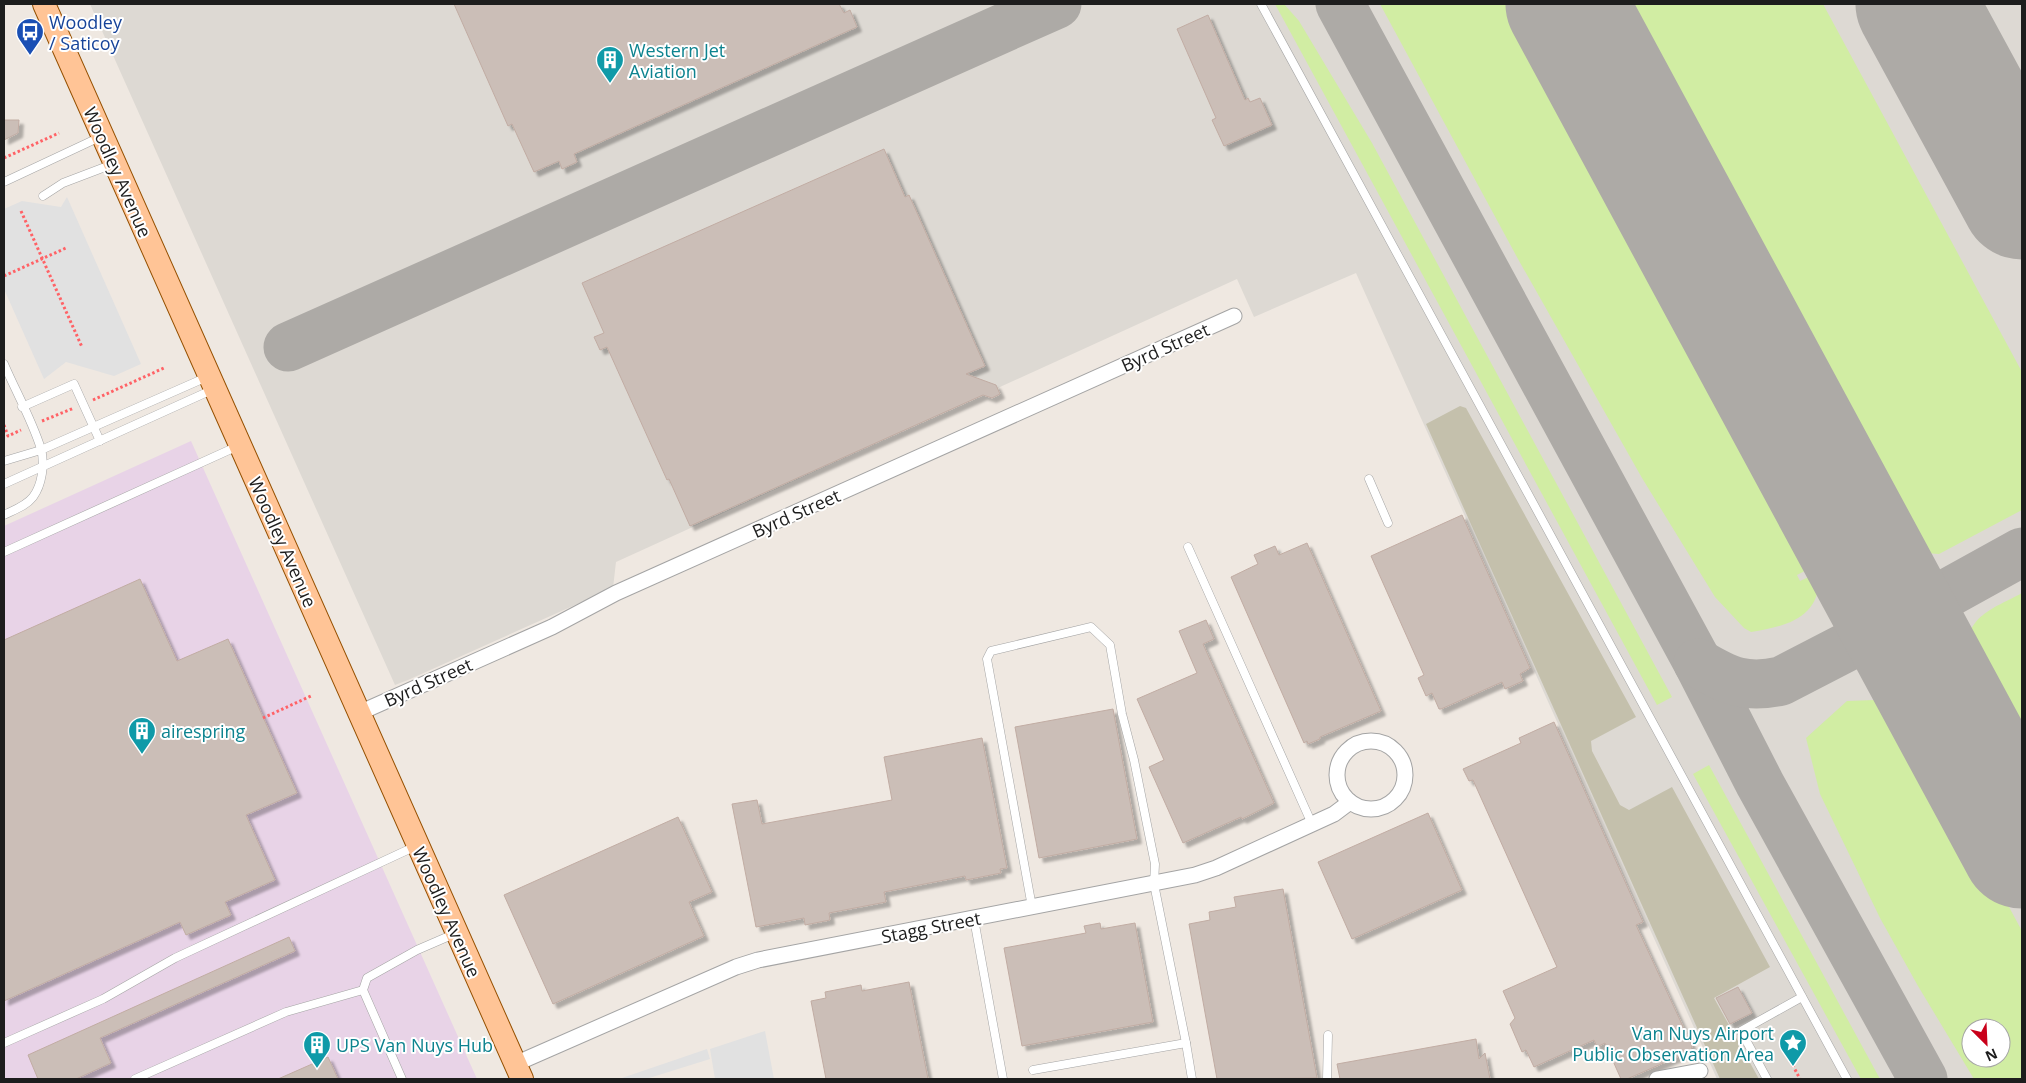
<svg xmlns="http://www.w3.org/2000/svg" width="2026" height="1083" font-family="'Open Sans',sans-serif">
	<defs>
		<filter id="shadow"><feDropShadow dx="4.5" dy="4.5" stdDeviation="1" flood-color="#0004"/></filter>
	</defs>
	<rect width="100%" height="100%" fill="#efe8e1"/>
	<!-- industrial -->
	<polygon fill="#e8d3e7" points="191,441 477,1079 4,1079 4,526"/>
	<!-- airport -->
	<path fill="#ddd9d3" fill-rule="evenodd" d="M90,4h1932v1075h-305l-361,-806 -102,44 -17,-38 -621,283 -3,26 -205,92 -13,5zM1971,1028h30v30h-30z"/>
	<!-- construction -->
	<polygon fill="#c4c0ac" points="1460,406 1466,408 1636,717 1591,741 1592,751 1620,805 1629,810 1672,787 1770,967 1714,998 1759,1079 1720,1079 1426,424"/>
	<!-- grass -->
	<g fill="#d1eda3" fill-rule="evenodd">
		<polygon points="1275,4 1284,4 1299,21 1372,143 1672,697 1657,705"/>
		<path d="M1380,4h137l305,558 -25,13 3,6 19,-9c3,45 -30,54 -68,60l-7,-4 -29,-31 -73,-119 -124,-219z"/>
		<path d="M1612,4h211l199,368v138l-83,44c-19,0 -28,-11 -41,-23z"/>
		<path d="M2022,593v166l-50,-93 -4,-10 2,-1c-9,-38 25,-47 52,-62z"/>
		<path d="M1874,700l16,7 8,8 6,-2 118,218v148h-48l-56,-93 -38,-68 -60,-124 -14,-56 41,-37zM1971,1028h30v30h-30z"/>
		<polygon points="1709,765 1880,1079 1861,1079 1693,774"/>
	</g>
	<!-- parking -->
	<g fill="#e1e1e1">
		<polygon points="67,197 141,364 114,376 66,362 44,379 4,289 4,209 22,201 61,207"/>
		<polygon points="765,1031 774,1079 715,1079 710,1049"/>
		<polygon points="707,1049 710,1059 646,1079 619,1079"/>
	</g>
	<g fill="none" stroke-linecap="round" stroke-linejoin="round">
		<!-- taxiway -->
		<g stroke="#adaaa6" stroke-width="49">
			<polyline points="1340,4 1698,663 1760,784 1923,1079"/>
			<polyline points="288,347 1057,4"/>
			<path d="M1875,576c19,26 31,34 63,22"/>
			<path d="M1864,638c33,-8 40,3 59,28"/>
			<path d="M1698,663c30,18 48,26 83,18l118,-61 123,-68"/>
		</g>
		<!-- runway -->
		<g stroke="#adaaa6" stroke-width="121">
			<polyline points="1566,4 2022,848"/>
			<polyline points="1916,4 2022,199"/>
		</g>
	</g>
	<!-- building -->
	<g fill="#cbbeb7" stroke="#c1aca3" filter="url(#shadow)">
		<polygon points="454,4 839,4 844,13 850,10 857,27 574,154 577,162 562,169 559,161 534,172 512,124 508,126"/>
		<polygon points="1208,15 1245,100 1248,98 1250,102 1260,98 1272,125 1224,146 1212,120 1216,118 1177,29"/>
		<polygon points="4,120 19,120 18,133 4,140"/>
		<polygon points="884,149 905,197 909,195 918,215 985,366 966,374 996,385 1000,394 992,398 983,395 690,526 669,479 667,480 607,347 600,350 594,337 604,333 582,283"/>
		<polygon points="1462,515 1530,668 1520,674 1523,681 1505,689 1502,682 1441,709 1439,709 1432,693 1426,696 1418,678 1424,675 1371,556"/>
		<polygon points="1307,543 1381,711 1320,737 1320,739 1308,744 1307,741 1304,743 1231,577 1258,564 1254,555 1275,546 1279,555"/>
		<polygon points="140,579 177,661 228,639 297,793 246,815 275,880 225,902 231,915 186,935 180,922 4,1001 4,640"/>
		<polygon points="1206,620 1214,639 1203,644 1274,803 1242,819 1241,817 1183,843 1149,767 1164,760 1137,699 1197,673 1179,631"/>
		<polygon points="1113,709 1137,839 1039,858 1015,727"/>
		<polygon points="1554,722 1643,922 1636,925 1692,1046 1691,1051 1627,1079 1621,1079 1605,1043 1597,1047 1594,1040 1534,1067 1526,1050 1522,1052 1510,1024 1515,1018 1503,991 1557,967 1473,780 1469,781 1463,769 1521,743 1519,738"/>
		<polygon points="982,738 1007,868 1000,869 1001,873 966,880 965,876 884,892 886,902 829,913 830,920 805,925 804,918 756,927 732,804 757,800 762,824 892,800 884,757"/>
		<polygon points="1428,813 1462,890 1352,939 1318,862"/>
		<polygon points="678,817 712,892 689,902 704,936 553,1004 504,895"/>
		<polygon points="1283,889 1317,1078 1217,1079 1189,924 1210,920 1209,912 1236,907 1234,897"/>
		<polygon points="1100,923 1101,929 1135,923 1153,1022 1022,1046 1004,948 1086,933 1084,926"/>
		<polygon points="289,937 295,951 100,1038 111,1063 76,1079 38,1079 28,1055"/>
		<polygon points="909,982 928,1079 826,1079 811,1001 826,998 825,992 861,985 862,991"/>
		<polygon points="1738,987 1752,1013 1730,1024 1716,998"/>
		<polygon points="1476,1039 1479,1059 1485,1053 1490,1079 1340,1079 1337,1064"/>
		<polygon points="328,1057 338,1079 278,1079"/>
	</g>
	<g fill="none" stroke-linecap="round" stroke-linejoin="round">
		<defs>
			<g id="service">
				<polyline points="1261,4 1847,1079"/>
				<polyline points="4,182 100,137"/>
				<polyline points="43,196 63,183 113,164"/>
				<path d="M4,364c12,28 28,56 37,85 4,15 1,36 -8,48 -7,9 -19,13 -29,18"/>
				<polyline points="22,407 74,384 100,441"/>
				<polyline points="4,461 41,450 207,377"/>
				<polyline points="1369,479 1388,523"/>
				<polyline points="4,484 214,389"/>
				<polyline points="1188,547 1312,824"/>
				<polyline points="4,552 238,446"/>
				<polyline points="1032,907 987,659 991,651 1091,627 1110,645 1122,714 1134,760 1155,864 1154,884 1186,1043 1033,1070"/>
				<polyline points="974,919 1003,1079"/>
				<polyline points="4,1043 103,999 175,958 416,846"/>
				<polyline points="1186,1043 1192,1079"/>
				<polyline points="135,1079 286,1012 363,990"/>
				<polyline points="402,1079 363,990 367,978 417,950 454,934"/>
				<polyline points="1327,1079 1328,1035"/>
				<polyline points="1767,1079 1741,1031 1802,997"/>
			</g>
			<g id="minor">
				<polyline points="359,713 552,627 616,593 1234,316"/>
				<circle cx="1371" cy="775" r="34"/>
				<polyline points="515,1064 736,967 758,960 1195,875 1216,868 1334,814 1350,802"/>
				<polyline points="1657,1079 1700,1071"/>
			</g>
			<polyline id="primary" points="44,4 522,1079"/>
		</defs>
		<!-- service casing -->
		<use href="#service" stroke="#a4a4a4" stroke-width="9"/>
		<!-- minor casing -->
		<use href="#minor" stroke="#a4a4a4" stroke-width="17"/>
		<!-- primary casing -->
		<use href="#primary" stroke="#955000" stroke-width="24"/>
		<!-- path -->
		<g stroke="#ff6266" stroke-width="3" stroke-dasharray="2.5 2.5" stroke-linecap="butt">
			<polyline points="4,158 59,133"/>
			<polyline points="21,211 82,347"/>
			<polyline points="4,276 66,248"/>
			<polyline points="93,400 164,368"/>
			<polyline points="42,421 74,408"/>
			<polyline points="4,425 8,436 21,430"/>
			<polyline points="263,718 311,696"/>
			<polyline points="1781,1043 1800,1079"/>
		</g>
		<!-- service -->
		<use href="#service" stroke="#fff" stroke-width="8"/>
		<!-- minor -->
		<use href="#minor" stroke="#fff" stroke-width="15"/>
		<!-- primary -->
		<use href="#primary" stroke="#ffc496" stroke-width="22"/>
	</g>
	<!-- icons -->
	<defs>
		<symbol id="bus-pin" viewBox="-11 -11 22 30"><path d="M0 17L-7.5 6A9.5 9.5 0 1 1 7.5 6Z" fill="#1a4fb4" stroke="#fff"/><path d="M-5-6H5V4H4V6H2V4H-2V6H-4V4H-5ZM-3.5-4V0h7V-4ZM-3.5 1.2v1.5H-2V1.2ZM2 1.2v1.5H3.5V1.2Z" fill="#fff"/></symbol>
		<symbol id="building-pin" viewBox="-11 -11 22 30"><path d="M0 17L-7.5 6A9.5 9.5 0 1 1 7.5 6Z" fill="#0f9aa8" stroke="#fff"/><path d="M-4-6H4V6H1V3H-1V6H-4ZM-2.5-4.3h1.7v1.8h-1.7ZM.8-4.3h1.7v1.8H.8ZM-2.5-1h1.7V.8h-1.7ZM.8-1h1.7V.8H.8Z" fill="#fff"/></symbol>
		<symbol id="sight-pin" viewBox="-11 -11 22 30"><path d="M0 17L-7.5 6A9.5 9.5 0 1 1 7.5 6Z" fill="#0f9aa8" stroke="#fff"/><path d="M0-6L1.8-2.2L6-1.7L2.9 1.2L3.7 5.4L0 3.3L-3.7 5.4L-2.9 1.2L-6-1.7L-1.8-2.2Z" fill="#fff"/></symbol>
	</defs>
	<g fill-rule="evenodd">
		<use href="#bus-pin" x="14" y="16" width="32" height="43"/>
		<use href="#building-pin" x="594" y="44" width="32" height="43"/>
		<use href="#building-pin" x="126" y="715" width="32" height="43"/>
		<use href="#sight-pin" x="1777" y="1027" width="32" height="43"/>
		<use href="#building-pin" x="301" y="1029" width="32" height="43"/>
	</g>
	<g text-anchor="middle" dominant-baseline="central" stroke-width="4" stroke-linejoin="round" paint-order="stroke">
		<!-- transit labels -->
		<g font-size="18" fill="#164399" stroke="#fff" text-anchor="start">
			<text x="49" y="22">Woodley<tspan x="49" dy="21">/ Saticoy</tspan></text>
		</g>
		<!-- culture labels -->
		<g font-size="18" fill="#0d838f" stroke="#fff" text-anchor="start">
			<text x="629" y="50">Western Jet<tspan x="629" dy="21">Aviation</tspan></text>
			<text x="161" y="731">airespring</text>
			<text x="1774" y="1033" text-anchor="end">Van Nuys Airport<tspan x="1774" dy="21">Public Observation Area</tspan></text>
			<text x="336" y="1045">UPS Van Nuys Hub</text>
		</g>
		<!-- street labels -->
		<g font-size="18" fill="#1d1d1d" stroke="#fff">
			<text transform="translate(118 172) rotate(66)">Woodley Avenue</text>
			<text transform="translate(1165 347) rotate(-24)">Byrd Street</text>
			<text transform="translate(796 513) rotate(-24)">Byrd Street</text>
			<text transform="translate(283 542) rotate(66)">Woodley Avenue</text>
			<text transform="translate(428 682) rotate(-24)">Byrd Street</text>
			<text transform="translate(447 912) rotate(66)">Woodley Avenue</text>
			<text transform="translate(931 927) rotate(-11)">Stagg Street</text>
		</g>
	</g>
	<!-- border -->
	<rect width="2026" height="1083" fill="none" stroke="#1d1d1d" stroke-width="10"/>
	<!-- north arrow -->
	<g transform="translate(1986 1043) rotate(156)"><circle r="24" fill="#ffffff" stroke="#a5a5a5"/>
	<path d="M0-4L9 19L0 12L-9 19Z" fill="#c9001a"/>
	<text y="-8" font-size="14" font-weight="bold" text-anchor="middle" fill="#1d1d1d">N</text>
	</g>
</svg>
